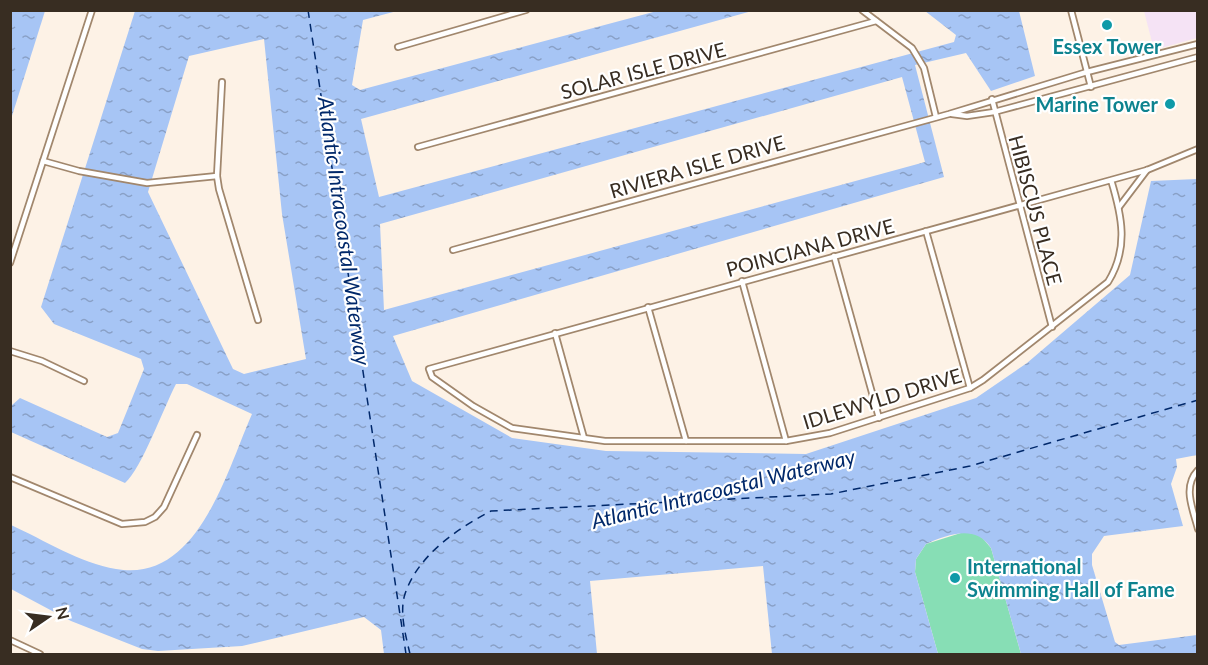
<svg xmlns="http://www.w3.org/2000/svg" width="1208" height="665" font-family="Lato,sans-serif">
	<defs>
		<pattern id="water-ripples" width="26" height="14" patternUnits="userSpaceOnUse" patternTransform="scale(1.5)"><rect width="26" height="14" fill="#a7c5f5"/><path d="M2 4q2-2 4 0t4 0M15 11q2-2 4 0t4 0" fill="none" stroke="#89a0c6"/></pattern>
	</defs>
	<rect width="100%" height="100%" fill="#fdf2e6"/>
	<!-- commercial -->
	<polygon fill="#f5e3f5" points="1144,11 1197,11 1197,38 1154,50"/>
	<!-- park -->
	<polygon fill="#87deb5" points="964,532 980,535 991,548 1021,654 938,654 915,572 916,559 926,544"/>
	<!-- water -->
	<g fill="url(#water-ripples)" fill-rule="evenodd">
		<polygon points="11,10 45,11 11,119 10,11"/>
		<path d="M135,11h262l-34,9 -11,65 8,5 297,-79h95l-391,108 18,78 575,-155 2,-7 -31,-24h94l16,65 -44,15 -25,-38 -51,12 29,112 -551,159 19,45 100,57 94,13 200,3 170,-56 51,-35 103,-88 21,-94 46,-2v276l-21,4 1,8 -6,17 12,42 -79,10 -12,18v11l23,77 4,3 78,-10v19h-176l-30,-106c-15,-24 -43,-14 -65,-4l-10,15 -1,13 23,82h-166l-9,-88 -173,15 7,73h-213l-3,-24 -17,-13 -122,29 -84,5 -16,-2 -71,-28 -60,-32v-64c33,15 69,38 105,44 82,15 111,-99 136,-155l-65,-30h-11c-13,25 -34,84 -51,99l-114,-51v-26l9,-8 87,39 11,-4 26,-64 -3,-10 -87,-35 -13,-17zM264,39l18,175 24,145 -62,15 -11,-5 -85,-177 41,-136zM902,77l23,85 -541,148 -4,-86z"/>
	</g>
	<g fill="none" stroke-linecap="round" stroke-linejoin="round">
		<!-- ferry -->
		<g stroke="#00286a" stroke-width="1.5" stroke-dasharray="8 6" stroke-linecap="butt">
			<polyline points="308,10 406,654"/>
			<path d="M410,654c-4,-17 -11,-42 -5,-60 13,-39 52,-65 86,-83l340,-17 139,-28 228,-66"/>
		</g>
		<defs>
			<g id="street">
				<polyline points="862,10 912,48 924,68 936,117"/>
				<polyline points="1071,10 1091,87"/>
				<polyline points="398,47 526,10"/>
				<polyline points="222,82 217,176 219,189 258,320"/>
				<polyline points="992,99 1052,327"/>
				<polyline points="952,114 967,116 994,112 1198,57"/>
				<polyline points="418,147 876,21"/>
				<polyline points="43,161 79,171 147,183 217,176"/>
				<path d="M1111,180c11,36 18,68 -3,102l-125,98 -13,8 -140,45 -44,8h-181l-93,-13 -39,-22 -41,-29 -3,-8 718,-199 51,-21"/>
				<polyline points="1119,207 1147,170"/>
				<polyline points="926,231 970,388"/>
				<polyline points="453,250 949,114 1087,72 1198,44"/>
				<polyline points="834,256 879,418"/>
				<polyline points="10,263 92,10"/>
				<polyline points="742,281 786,441"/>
				<polyline points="648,307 686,441"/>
				<polyline points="555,333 584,438"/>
				<polyline points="10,351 42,361 84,381"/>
				<path d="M1198,470c-16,17 -5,39 0,59"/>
				<polyline points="10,477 122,524 145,522 155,517 164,507 197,435"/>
				<polyline points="10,640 40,654"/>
			</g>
		</defs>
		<!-- street casing -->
		<use href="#street" stroke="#a1876d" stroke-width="8"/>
		<!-- street -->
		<use href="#street" stroke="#fff" stroke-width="4.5"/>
	</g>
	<!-- markers -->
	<g fill="#0f9aa8" stroke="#fff" stroke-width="2">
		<circle cx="1107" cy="25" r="6"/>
		<circle cx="1170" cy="104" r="6"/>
		<circle cx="955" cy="578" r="6"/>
	</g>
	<g text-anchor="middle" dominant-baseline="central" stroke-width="4.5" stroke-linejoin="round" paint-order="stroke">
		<!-- culture labels -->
		<g font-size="20" font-weight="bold" fill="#0d838f" stroke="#fff">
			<text x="1107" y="46">Essex Tower</text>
			<text x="1158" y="104" text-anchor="end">Marine Tower</text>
			<text x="967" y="566" text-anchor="start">International<tspan x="967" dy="23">Swimming Hall of Fame</tspan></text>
		</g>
		<!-- street labels -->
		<g font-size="20" fill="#382d22" stroke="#fff">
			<text transform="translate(643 70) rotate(-15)">SOLAR ISLE DRIVE</text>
			<text transform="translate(697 166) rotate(-16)">RIVIERA ISLE DRIVE</text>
			<text transform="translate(1036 210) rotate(75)">HIBISCUS PLACE</text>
			<text transform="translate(810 247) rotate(-15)">POINCIANA DRIVE</text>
			<text transform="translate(882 398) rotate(-17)">IDLEWYLD DRIVE</text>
		</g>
		<!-- water labels -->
		<g font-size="21" font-style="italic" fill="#00286a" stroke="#fff">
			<text transform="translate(345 231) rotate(82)">Atlantic Intracoastal Waterway</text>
			<text transform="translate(723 488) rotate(-14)">Atlantic Intracoastal Waterway</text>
		</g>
	</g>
	<!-- border -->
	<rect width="1208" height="665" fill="none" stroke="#382d22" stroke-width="24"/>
	<!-- north arrow -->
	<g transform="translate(48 617) rotate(76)" stroke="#ffffff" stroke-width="4.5" paint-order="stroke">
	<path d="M0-4.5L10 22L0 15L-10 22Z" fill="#382d22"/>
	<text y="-9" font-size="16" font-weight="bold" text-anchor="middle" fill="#382d22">N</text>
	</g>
</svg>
